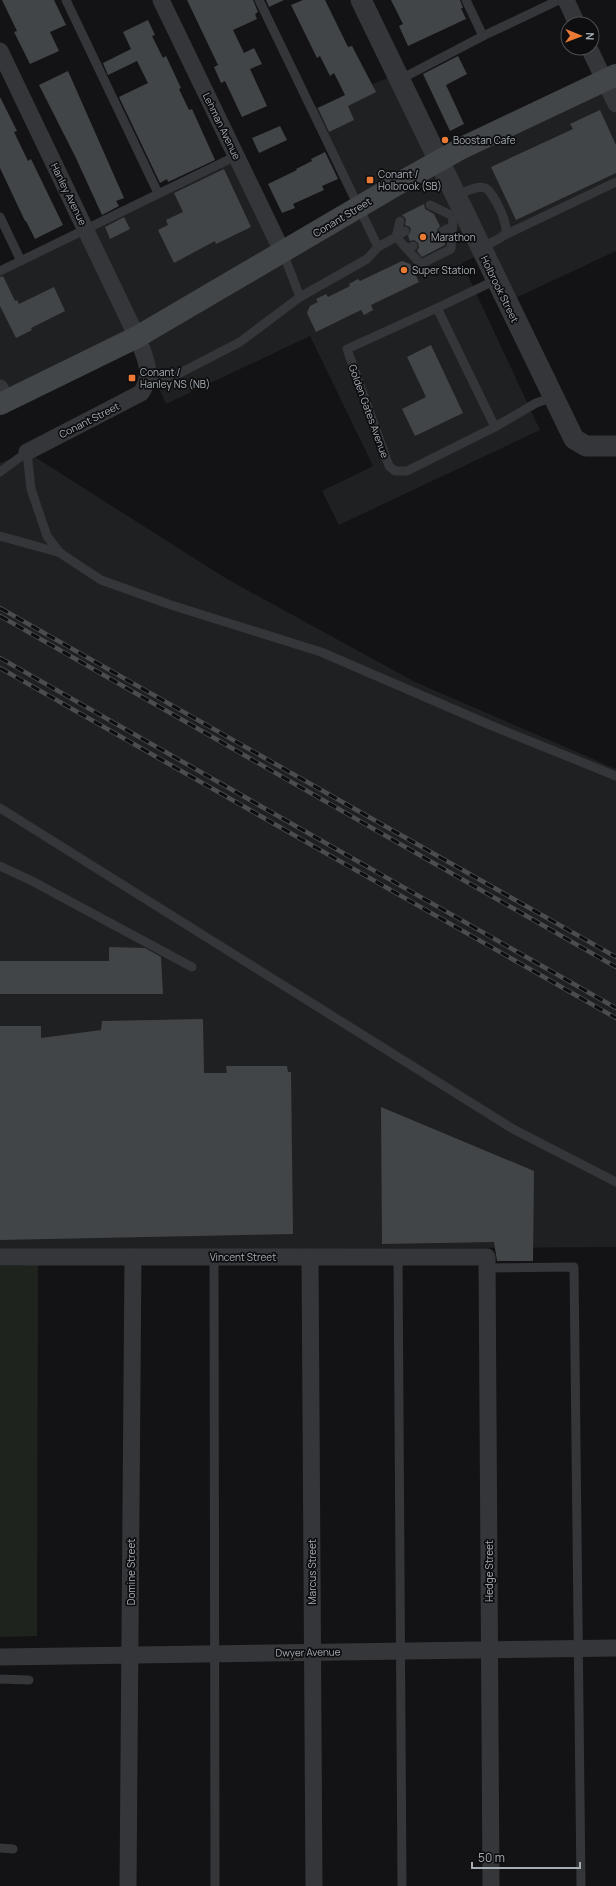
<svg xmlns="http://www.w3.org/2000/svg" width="616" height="1886" font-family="Manrope,sans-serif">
	<rect width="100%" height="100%" fill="#131315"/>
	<!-- built -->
	<g fill="#1f2021">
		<polygon points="397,74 438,161 616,75 616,251 507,302 483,253 462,263 540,430 339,525 322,491 373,466 310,336 166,404 137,337 7,401 0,388 0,271 236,156 283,253 358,208 311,110"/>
		<polygon points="27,452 227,579 415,682 616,769 616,1247 0,1251 0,463"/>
	</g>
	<!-- green -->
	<polygon fill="#1e241d" points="38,1265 37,1636 0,1637 0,1266"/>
	<!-- building -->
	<g fill="#424548">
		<polygon points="2,0 54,0 66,25 50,32 59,51 30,64 14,32 17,31"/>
		<polygon points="187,0 253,0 258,12 255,14 257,19 233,30 244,53 254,48 262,64 250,69 267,106 242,117 225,81 221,83 214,67 218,65"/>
		<polygon points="266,0 284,0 269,7"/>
		<polygon points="303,0 325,0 348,47 352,46 376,92 348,106 354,120 329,132 318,108 345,95 334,73 330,76 320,56 317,58 291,5"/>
		<polygon points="391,0 460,0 463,8 461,8 466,19 408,46 399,26 403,24"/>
		<polygon points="148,20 155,35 152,36 163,58 166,56 181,88 179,89 189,110 192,109 215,160 168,182 167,179 160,183 119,97 148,83 137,61 108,75 103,63 131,49 123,32"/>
		<polygon points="458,56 467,74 446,85 464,124 450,131 423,74"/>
		<polygon points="68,71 124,198 116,201 119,206 102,215 75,156 39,85"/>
		<polygon points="0,97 17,131 14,132 28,161 31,159 63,225 35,239 26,221 25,221 0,168"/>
		<polygon points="600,110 616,145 616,173 516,220 491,167 573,129 570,124"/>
		<polygon points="280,126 287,140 259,153 252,138"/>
		<polygon points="325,152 338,179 322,186 324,190 293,204 295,208 282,213 268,184 297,170 296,169 312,161 311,159"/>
		<polygon points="224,169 251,227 216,244 215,241 174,263 158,230 168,225 166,220 183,212 174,193"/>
		<polygon points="424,204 425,209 434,214 440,226 437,230 438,234 442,237 446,236 445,245 422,257 417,251 419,247 418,243 414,240 410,241 408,236 411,230 410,227 405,225 406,219 402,215"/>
		<polygon points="124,217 130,229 110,239 105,227"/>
		<polygon points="402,261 410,264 419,282 371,305 373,310 364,315 361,310 316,332 307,313 310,306 318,302 316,299 326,294 328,297 350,286 349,284 358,279 360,281"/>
		<polygon points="3,276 15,301 17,300 19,304 54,287 65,311 31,328 32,330 16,338 0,306 0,277"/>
		<polygon points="431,345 463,413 415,436 402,409 426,397 407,357"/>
		<polygon points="109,947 145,948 161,957 163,994 0,994 0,961 109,961"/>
		<polygon points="203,1019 204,1073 227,1073 226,1066 287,1066 288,1072 291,1072 293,1234 0,1240 0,1026 41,1026 41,1038 101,1030 102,1021"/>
		<polygon points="381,1107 534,1171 533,1261 497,1261 494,1242 382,1244"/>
	</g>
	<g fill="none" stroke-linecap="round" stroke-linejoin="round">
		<!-- service -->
		<g stroke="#343639" stroke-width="9">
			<polyline points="66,0 158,193"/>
			<polyline points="466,0 483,36"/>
			<polyline points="399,80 483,36 559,0"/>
			<path d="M455,196c8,-3 21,-11 30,-8 8,3 25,38 20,46 -5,6 -17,10 -24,13"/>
			<polyline points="0,217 21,261"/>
			<polyline points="405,231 396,237 407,249 413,246"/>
			<polyline points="443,231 453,226"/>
			<polyline points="503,236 616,182"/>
			<polyline points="378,247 396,237 400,221"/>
			<polyline points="407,249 421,264 451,249 453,216 430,205"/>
			<polyline points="283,253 300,297"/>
			<polyline points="0,271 236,156"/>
			<polyline points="437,308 347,349 389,466 395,471 407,471 495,427 437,308 496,280"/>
			<polyline points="146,385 180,373 240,342 300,297 367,259 378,247 259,0"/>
			<polyline points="495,427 536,403 554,397"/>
			<polyline points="27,452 31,489 47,536 60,553 101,580 171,605 321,652 490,725 616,776"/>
			<polyline points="0,472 27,452"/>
			<polyline points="0,536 61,553"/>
			<polyline points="0,808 513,1129 616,1182"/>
			<polyline points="0,866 32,881 192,967"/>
			<polyline points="214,1257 215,1886"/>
			<polyline points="398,1257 402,1886"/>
			<polyline points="487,1268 574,1267 581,1886"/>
			<polyline points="0,1679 29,1680"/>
			<polyline points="0,1848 13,1849"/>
		</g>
		<!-- minor -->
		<g stroke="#343639" stroke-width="17">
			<polyline points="161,0 283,253"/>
			<polyline points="566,0 577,24"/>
			<polyline points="589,48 616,104"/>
			<path d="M0,51l137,286c8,19 17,37 4,56l-114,59"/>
			<polyline points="0,388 7,401"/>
			<polyline points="0,1257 487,1257 491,1886"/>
			<polyline points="310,1257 314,1886"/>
			<polyline points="0,1657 616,1648"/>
			<polyline points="128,1886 133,1257"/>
		</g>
		<!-- tertiary -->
		<polyline stroke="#343639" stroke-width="21" points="361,0 574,439 586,446 616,446"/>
		<!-- secondary -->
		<polyline stroke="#424649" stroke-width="22" points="0,404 137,337 403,181 462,148 616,75"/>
		<defs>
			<g id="rail">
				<polyline points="0,608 616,957"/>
				<polyline points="0,616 616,967"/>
				<polyline points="0,658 616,1008"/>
				<polyline points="0,668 616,1018"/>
			</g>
		</defs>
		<!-- rail casing -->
		<use href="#rail" stroke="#494d50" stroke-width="4.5"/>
		<!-- rail -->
		<use href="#rail" stroke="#0e0e10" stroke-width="3" stroke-dasharray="9" stroke-linecap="butt"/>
	</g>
	<!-- markers -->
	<g fill="#eb7a35" stroke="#0e0e10" stroke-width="1.5">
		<circle cx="445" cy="140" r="4"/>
		<rect x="366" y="176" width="8" height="8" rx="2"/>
		<circle cx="423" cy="237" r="4"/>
		<circle cx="404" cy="270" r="4"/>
		<rect x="128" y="374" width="8" height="8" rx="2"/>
	</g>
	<g text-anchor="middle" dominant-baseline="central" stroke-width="3.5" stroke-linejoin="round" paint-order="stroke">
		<!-- street labels -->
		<g font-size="10" fill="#a5aeb4" stroke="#0e0e10">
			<text transform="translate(222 126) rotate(64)">Lehman Avenue</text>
			<text transform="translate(69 194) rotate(64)">Hanley Avenue</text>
			<text transform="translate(342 217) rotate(-31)">Conant Street</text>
			<text transform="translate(500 289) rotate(64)">Holbrook Street</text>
			<text transform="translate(369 411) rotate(70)">Golden Gates Avenue</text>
			<text transform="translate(89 420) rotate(-27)">Conant Street</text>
			<text x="243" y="1257">Vincent Street</text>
			<text transform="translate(489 1571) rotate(-90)">Hedge Street</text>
			<text transform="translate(131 1572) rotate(-90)">Domine Street</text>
			<text transform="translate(312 1572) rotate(-90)">Marcus Street</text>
			<text transform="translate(308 1652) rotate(-1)">Dwyer Avenue</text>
		</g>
		<!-- poi labels -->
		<g font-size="10" fill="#a5aeb4" stroke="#0e0e10" text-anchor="start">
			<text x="453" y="140">Boostan Cafe</text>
			<text x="378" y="174">Conant /<tspan x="378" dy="12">Holbrook (SB)</tspan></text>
			<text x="431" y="237">Marathon</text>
			<text x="412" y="270">Super Station</text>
			<text x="140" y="372">Conant /<tspan x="140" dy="12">Hanley NS (NB)</tspan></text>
		</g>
	</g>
	<!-- north arrow -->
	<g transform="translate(580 36) rotate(91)"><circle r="19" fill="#0e0e10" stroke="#4a4e52"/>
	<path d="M0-3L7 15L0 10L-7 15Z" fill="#eb7a35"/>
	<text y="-6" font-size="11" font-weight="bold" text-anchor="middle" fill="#a5aeb4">N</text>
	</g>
	<!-- scale -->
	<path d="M472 1862v6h108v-6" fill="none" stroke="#a5aeb4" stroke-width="2"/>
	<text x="478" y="1862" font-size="12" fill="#a5aeb4" stroke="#0e0e10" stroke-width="3" paint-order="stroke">50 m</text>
</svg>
